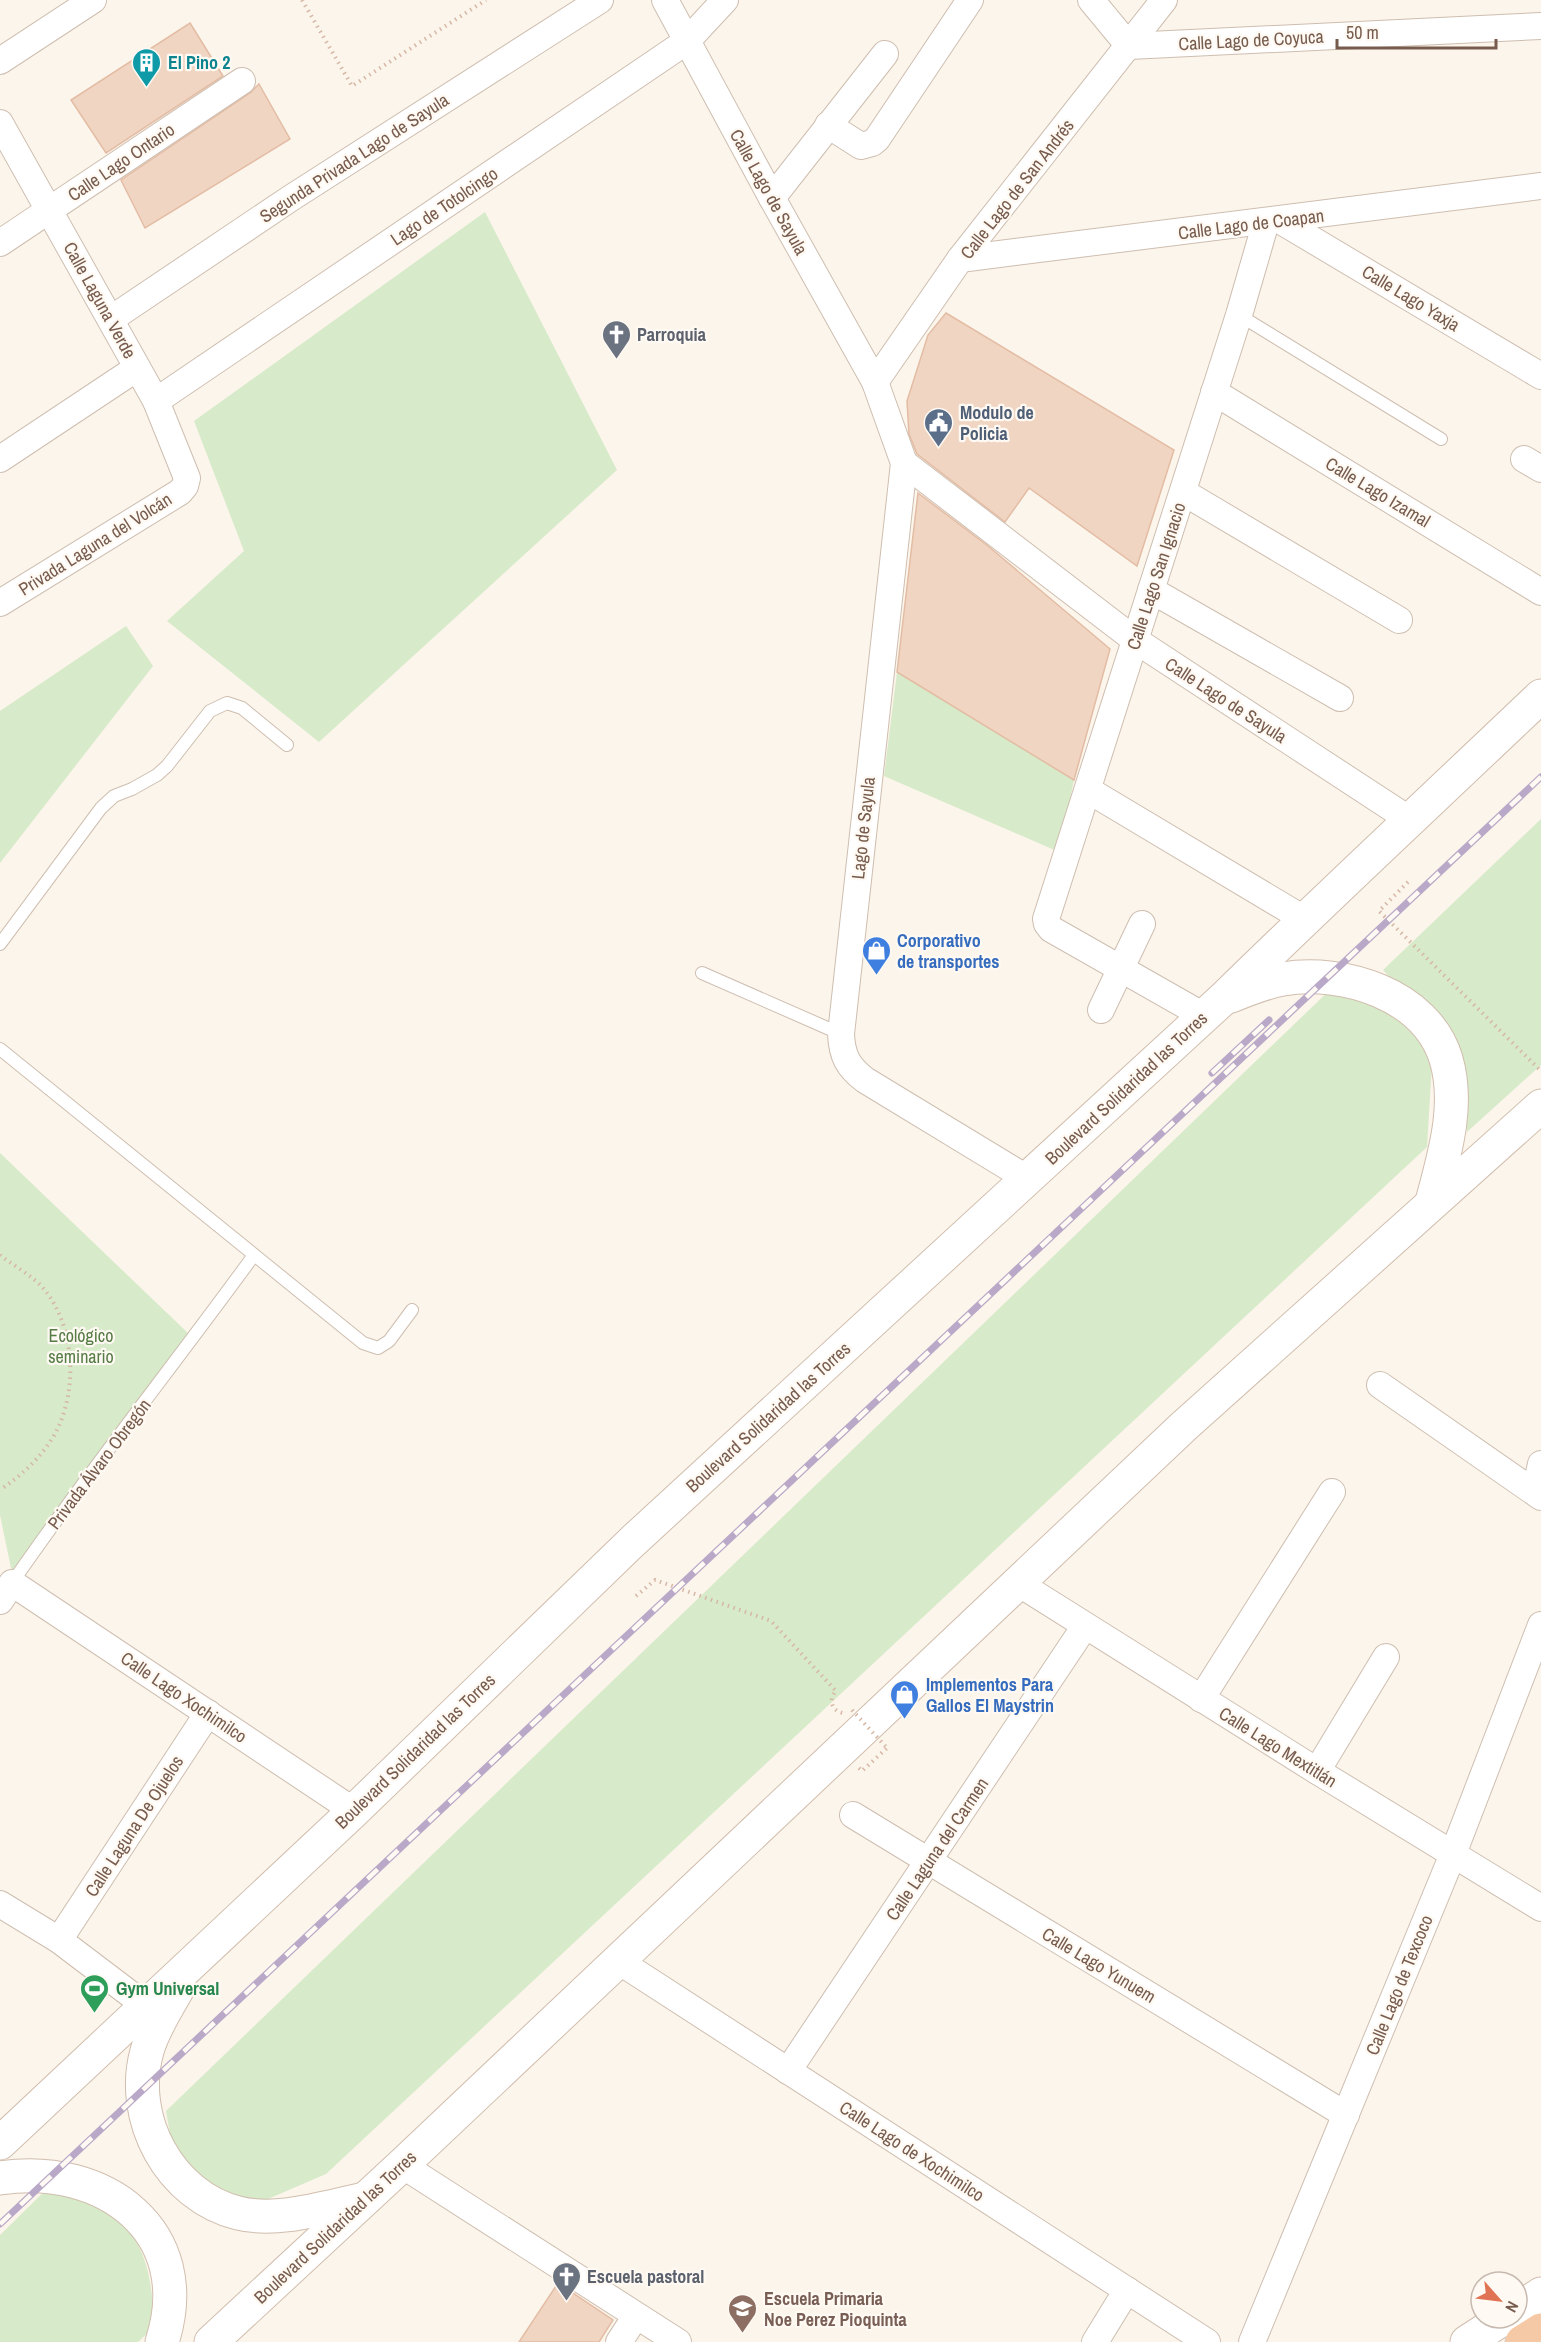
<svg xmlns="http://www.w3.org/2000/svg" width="1541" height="2342" font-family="'Archivo Narrow',sans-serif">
	<rect width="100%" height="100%" fill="#fcf5eb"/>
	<!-- green -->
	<g fill="#d7eac9">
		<polygon points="485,212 617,470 319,742 167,621 244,551 194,421"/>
		<polygon points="126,626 153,666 0,863 0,711"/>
		<polygon points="897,672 1074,780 1059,852 884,776"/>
		<polygon points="1541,819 1541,1065 1467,1132 1461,1055 1383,970"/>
		<polygon points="1337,983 1357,987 1433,1046 1427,1147 326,2174 240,2211 177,2175 166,2111"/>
		<polygon points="0,1153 191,1336 12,1573 0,1515"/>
		<path d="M55,2181c18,11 47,25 63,38 31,27 35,71 36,108l-16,15h-138v-107z"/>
	</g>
	<!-- building -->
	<g fill="#f1d5c3" stroke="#e3bca4" stroke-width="1.5">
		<polygon points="190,23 223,76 106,153 71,100"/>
		<polygon points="259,84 290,139 145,228 121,180 250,93"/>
		<polygon points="946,313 1174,450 1137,566 1029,488 1005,522 917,454 909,434 907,401 928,335"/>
		<polygon points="918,493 988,546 1110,649 1074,780 897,672"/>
		<polygon points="558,2283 613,2320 599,2342 519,2342"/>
	</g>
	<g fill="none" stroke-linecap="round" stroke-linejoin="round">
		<defs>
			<g id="service">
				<polyline points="1239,315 1441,439"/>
				<polyline points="0,944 101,808 114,796 132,789 157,775 167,766 210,711 227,703 242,708 287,745"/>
				<polyline points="702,973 841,1034"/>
				<polyline points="0,1049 363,1343 378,1348 389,1341 412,1310"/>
				<path d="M12,1583c77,-112 162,-218 242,-328"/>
			</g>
			<g id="minor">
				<path d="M665,0l107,198 103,184 29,81 -63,571c1,22 7,33 24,46l163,99"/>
				<polyline points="1091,0 1129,46 1541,26"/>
				<polyline points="0,61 93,0"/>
				<polyline points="0,123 156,401 187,478 185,486 180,492 0,603"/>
				<polyline points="828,125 861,146 872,143 877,139 970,0"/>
				<polyline points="772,198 885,54"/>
				<polyline points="1281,221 1541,376"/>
				<polyline points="0,243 242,81"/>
				<polyline points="960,259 1541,186"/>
				<polyline points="111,319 291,198 600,0"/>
				<polyline points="875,382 960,259 1164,0"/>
				<polyline points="1214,392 1541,592"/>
				<polyline points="156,401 687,41 725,0"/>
				<polyline points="0,459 137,368"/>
				<polyline points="1524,459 1541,469"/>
				<polyline points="904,463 1135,640 1410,820"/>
				<polyline points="1183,492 1399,620"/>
				<polyline points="1151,590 1340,698"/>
				<polyline points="1088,790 1304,919"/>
				<polyline points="1101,1010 1142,924"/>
				<polyline points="1204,1016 1051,929 1047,924 1046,919 1239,315 1266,222"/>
				<polyline points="1380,1385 1541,1497"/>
				<polyline points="1535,1492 1541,1464"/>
				<polyline points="1018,1583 1317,1771 1541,1908"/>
				<polyline points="0,1601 12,1583 354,1811"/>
				<polyline points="1201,1699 1332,1492"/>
				<polyline points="1317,1771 1386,1657"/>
				<polyline points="853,1815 1346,2115"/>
				<polyline points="0,1904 59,1940 146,2006"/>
				<polyline points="59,1940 208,1713"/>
				<polyline points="617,1960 1207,2342"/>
				<polyline points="788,2071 1085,1626"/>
				<polyline points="402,2165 678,2342"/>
				<polyline points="619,2342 636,2316"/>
				<polyline points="1095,2342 1127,2290"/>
				<polyline points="1252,2342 1453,1854 1541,1625"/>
			</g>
			<g id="secondary">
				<path d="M1231,996c17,-7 34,-14 52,-17 60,-10 143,15 163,80 14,47 -2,97 -14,143"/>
				<path d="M177,1990c-11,20 -24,39 -30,61 -19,68 23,145 91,162 40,10 88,-6 127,-14"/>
				<path d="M0,2143l354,-332 279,-270 591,-543c104,-102 211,-201 317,-302"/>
				<path d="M0,2178c103,-16 198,53 162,164"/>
				<polyline points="1517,2310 1541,2294"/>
				<polyline points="211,2342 402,2165 1183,1427 1541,1106"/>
				<polyline points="1467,2342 1504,2318"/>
			</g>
			<polyline id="trunk" points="1522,2342 1541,2330"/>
		</defs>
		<!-- service casing -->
		<use href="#service" stroke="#cebeb0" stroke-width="14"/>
		<!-- minor casing -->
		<use href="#minor" stroke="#cebeb0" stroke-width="28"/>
		<!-- secondary casing -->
		<use href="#secondary" stroke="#d1beae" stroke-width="35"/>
		<!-- trunk casing -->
		<use href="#trunk" stroke="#d9d1cd" stroke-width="35"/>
		<!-- path -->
		<g stroke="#d6b8a6" stroke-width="4" stroke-dasharray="1.5 4.5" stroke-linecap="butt">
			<polyline points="302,0 352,86 486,0"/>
			<polyline points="1408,882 1379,911 1541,1071"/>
			<path d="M0,1255c14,11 33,21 44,34 34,41 35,115 3,157 -13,18 -28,31 -47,44"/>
			<path d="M636,1596l19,-16 116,41 65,70c-8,9 -4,20 7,22"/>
			<polyline points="859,1768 862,1771 887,1748"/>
		</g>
		<!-- service -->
		<use href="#service" stroke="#fff" stroke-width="12"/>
		<!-- minor -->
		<use href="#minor" stroke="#fff" stroke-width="26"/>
		<!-- secondary -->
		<use href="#secondary" stroke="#fff" stroke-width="33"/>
		<!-- trunk -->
		<use href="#trunk" stroke="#f6c9a6" stroke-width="33"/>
		<defs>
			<g id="rail">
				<polyline points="1212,1073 1269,1020"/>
				<polyline points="0,2224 1541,777"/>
			</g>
		</defs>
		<!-- rail casing -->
		<use href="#rail" stroke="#b9a8c7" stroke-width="7"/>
		<!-- rail -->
		<use href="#rail" stroke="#fef9f2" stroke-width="4.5" stroke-dasharray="14" stroke-linecap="butt"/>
		<!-- path-bridge -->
		<polyline stroke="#d6b8a6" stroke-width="4" stroke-dasharray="1.5 4.5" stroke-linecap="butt" points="852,1710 887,1748"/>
	</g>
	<!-- icons -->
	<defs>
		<symbol id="building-pin" viewBox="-11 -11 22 30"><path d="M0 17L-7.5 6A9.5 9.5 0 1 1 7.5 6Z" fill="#0f9aa8" stroke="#fef9f2"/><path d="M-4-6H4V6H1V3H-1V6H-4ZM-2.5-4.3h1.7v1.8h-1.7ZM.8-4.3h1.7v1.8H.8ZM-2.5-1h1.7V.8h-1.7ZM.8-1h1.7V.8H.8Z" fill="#fff"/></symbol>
		<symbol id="church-pin" viewBox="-11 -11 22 30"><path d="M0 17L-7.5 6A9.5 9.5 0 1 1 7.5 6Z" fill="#6b7280" stroke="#fef9f2"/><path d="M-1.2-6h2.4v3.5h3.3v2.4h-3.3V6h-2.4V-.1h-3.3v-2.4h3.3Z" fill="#fff"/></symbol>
		<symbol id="civic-pin" viewBox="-11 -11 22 30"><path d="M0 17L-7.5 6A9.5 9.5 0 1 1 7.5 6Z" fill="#5c6f8a" stroke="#fef9f2"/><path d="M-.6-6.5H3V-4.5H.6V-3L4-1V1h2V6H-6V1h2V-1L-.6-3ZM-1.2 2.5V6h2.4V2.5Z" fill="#fff"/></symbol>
		<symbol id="shop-pin" viewBox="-11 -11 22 30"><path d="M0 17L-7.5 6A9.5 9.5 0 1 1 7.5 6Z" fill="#3f7fe0" stroke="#fef9f2"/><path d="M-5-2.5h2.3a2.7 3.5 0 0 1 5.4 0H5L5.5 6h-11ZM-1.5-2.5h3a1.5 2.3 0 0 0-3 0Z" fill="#fff"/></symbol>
		<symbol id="stadium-pin" viewBox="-11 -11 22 30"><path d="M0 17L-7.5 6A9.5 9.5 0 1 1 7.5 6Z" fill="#2e9e5b" stroke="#fef9f2"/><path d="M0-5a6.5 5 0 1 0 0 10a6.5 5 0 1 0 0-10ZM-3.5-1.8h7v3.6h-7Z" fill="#fff"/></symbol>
		<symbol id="school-pin" viewBox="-11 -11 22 30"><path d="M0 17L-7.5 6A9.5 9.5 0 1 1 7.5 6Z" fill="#8d6e63" stroke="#fef9f2"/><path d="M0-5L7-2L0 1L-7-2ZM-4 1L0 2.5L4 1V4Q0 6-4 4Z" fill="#fff"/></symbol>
	</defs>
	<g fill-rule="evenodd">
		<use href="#building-pin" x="130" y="46" width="33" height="45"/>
		<use href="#church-pin" x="600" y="318" width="33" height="45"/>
		<use href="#civic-pin" x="922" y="406" width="33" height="45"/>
		<use href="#shop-pin" x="860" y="934" width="33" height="45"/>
		<use href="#shop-pin" x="888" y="1678" width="33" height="45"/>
		<use href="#stadium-pin" x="78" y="1972" width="33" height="45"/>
		<use href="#church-pin" x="550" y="2260" width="33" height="45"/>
		<use href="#school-pin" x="726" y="2292" width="33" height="45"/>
	</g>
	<g text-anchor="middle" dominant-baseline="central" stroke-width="4.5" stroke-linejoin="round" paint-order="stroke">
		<!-- street labels -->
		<g font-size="18" fill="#775c4e" stroke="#fef9f2">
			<text transform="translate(1251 40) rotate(-3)">Calle Lago de Coyuca</text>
			<text transform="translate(354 158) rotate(-33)">Segunda Privada Lago de Sayula</text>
			<text transform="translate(121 162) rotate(-34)">Calle Lago Ontario</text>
			<text transform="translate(1017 189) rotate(-52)">Calle Lago de San Andrés</text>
			<text transform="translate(769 192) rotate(61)">Calle Lago de Sayula</text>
			<text transform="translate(444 206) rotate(-34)">Lago de Totolcingo</text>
			<text transform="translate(1251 224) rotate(-7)">Calle Lago de Coapan</text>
			<text transform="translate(1411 298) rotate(31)">Calle Lago Yaxja</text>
			<text transform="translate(100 300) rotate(61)">Calle Laguna Verde</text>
			<text transform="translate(1378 492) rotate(31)">Calle Lago Izamal</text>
			<text transform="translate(95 544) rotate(-32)">Privada Laguna del Volcán</text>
			<text transform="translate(1156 576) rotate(-72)">Calle Lago San Ignacio</text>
			<text transform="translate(1226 700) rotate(33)">Calle Lago de Sayula</text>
			<text transform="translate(863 828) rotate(-84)">Lago de Sayula</text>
			<text transform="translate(1126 1088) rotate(-43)">Boulevard Solidaridad las Torres</text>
			<text transform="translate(768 1417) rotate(-42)">Boulevard Solidaridad las Torres</text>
			<text transform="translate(99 1464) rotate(-53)">Privada Álvaro Obregón</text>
			<text transform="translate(184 1697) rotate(34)">Calle Lago Xochimilco</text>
			<text transform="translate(1278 1747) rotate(32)">Calle Lago Mextitlán</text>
			<text transform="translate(415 1751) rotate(-44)">Boulevard Solidaridad las Torres</text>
			<text transform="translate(134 1826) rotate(-57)">Calle Laguna De Ojuelos</text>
			<text transform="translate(937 1849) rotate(-56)">Calle Laguna del Carmen</text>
			<text transform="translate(1099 1965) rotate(31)">Calle Lago Yunuem</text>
			<text transform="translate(1399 1985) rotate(-68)">Calle Lago de Texcoco</text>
			<text transform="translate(912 2151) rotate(33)">Calle Lago de Xochimilco</text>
			<text transform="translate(335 2227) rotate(-43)">Boulevard Solidaridad las Torres</text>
		</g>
		<!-- culture labels -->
		<g font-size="18" font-weight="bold" fill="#0d838f" stroke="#fef9f2" text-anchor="start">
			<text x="168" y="62">El Pino 2</text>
		</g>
		<!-- worship labels -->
		<g font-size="18" font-weight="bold" fill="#5b616d" stroke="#fef9f2" text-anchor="start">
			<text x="637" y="334">Parroquia</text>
			<text x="587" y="2276">Escuela pastoral</text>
		</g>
		<!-- service labels -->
		<g font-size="18" font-weight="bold" fill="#4e5e75" stroke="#fef9f2" text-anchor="start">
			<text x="960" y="412">Modulo de<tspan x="960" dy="21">Policia</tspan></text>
		</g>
		<!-- shop labels -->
		<g font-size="18" font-weight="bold" fill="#366cbe" stroke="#fef9f2" text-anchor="start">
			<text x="897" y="940">Corporativo<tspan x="897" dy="21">de transportes</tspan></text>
			<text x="926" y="1684">Implementos Para<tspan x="926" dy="21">Gallos El Maystrin</tspan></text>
		</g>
		<!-- park labels -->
		<g font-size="18" fill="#567c46" stroke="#fef9f2">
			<text x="81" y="1335">Ecológico<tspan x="81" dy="21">seminario</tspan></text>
		</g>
		<!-- leisure labels -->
		<g font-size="18" font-weight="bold" fill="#27864d" stroke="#fef9f2" text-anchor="start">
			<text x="116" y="1988">Gym Universal</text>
		</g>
		<!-- education labels -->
		<g font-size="18" font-weight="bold" fill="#785e54" stroke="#fef9f2" text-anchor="start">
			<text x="764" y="2298">Escuela Primaria<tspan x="764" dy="21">Noe Perez Pioquinta</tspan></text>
		</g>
	</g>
	<!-- north arrow -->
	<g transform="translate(1499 2300) rotate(118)"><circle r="28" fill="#fef9f2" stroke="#c8bab0" stroke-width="1.5"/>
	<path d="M0-4.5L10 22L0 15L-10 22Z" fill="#e17355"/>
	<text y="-9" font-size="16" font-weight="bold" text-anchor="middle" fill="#775c4e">N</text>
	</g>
	<!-- scale -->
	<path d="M1337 39v9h159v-9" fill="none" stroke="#775c4e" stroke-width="3"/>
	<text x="1346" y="39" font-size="18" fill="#775c4e" stroke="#fef9f2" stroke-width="4.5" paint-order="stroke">50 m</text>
</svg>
